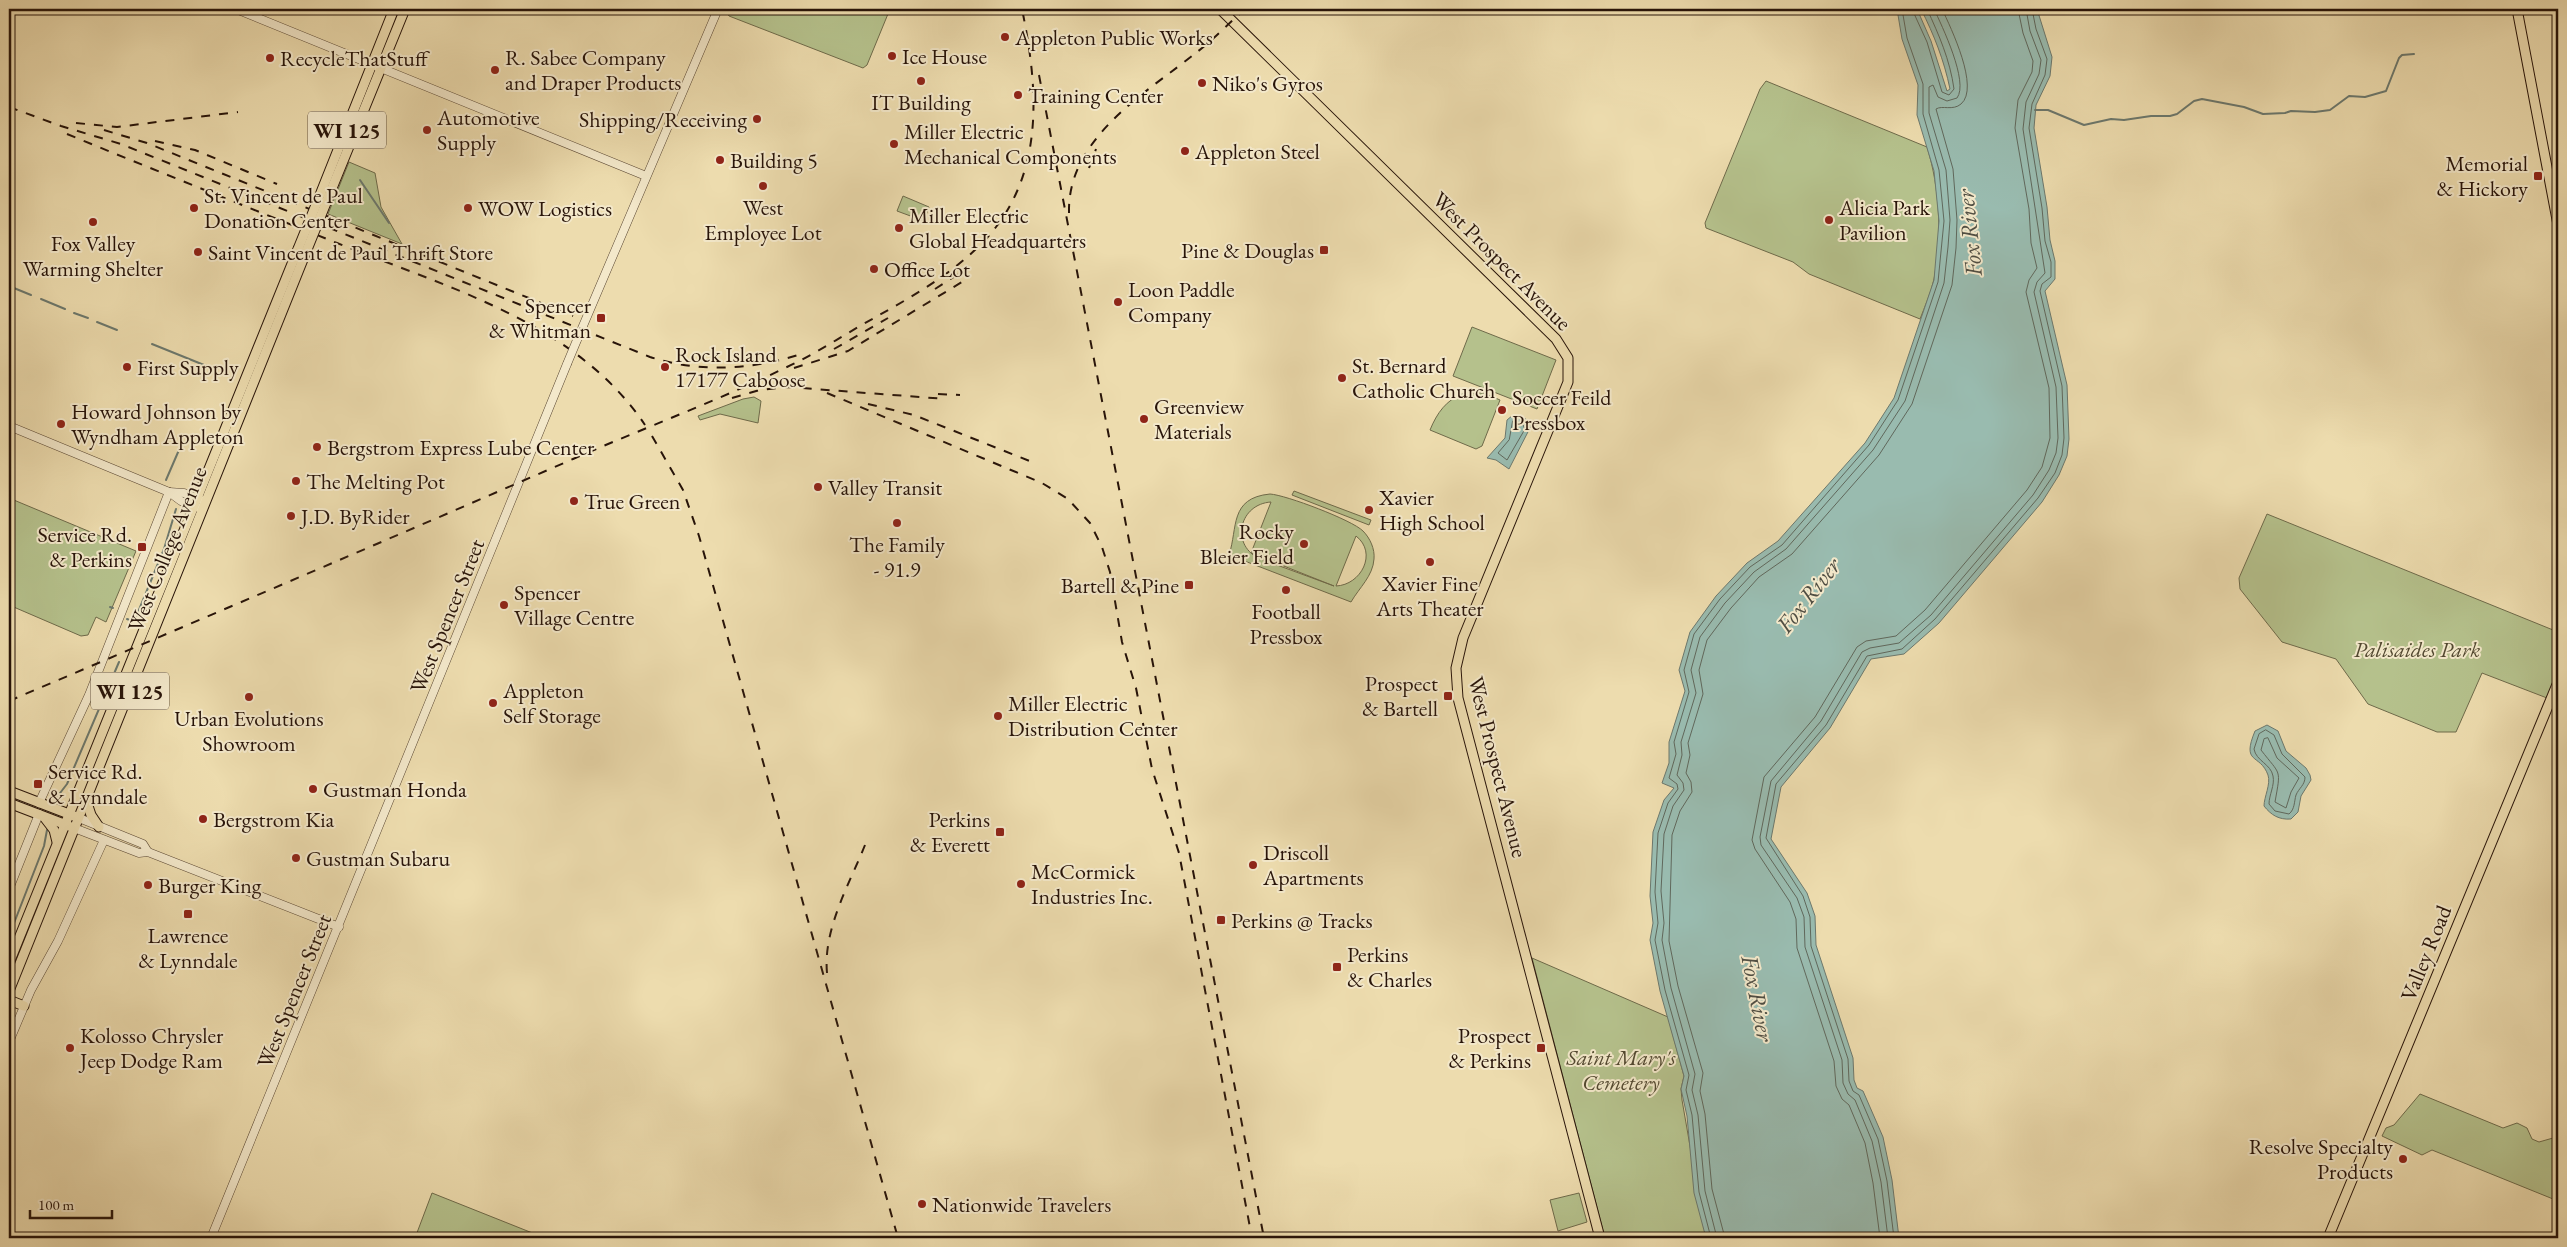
<svg xmlns="http://www.w3.org/2000/svg" width="2567" height="1247" font-family="'EB Garamond',serif">
	<rect width="100%" height="100%" fill="#eddcae"/>
	<filter id="stains"><feTurbulence type="fractalNoise" baseFrequency=".004" numOctaves="4"/><feColorMatrix values="0 0 0 0 .2 0 0 0 0 .09 0 0 0 0 .02 0 0 0 .5 -.17"/></filter>
	<radialGradient id="worn" r=".72"><stop offset=".6" stop-color="#630" stop-opacity="0"/><stop offset="1" stop-color="#630" stop-opacity=".3"/></radialGradient>
	<!-- green -->
	<g fill="#b5c18c" stroke="#6e6a4a" fill-rule="evenodd">
		<polygon points="725,9 890,9 867,65 863,68 729,16"/>
		<path d="M1766,81l161,66c13,42 15,89 7,132 -3,14 -9,27 -14,40l-111,-45 -16,-12 -87,-34 -1,-5 55,-134z"/>
		<polygon points="349,162 375,173 381,207 402,244 328,214"/>
		<polygon points="903,196 929,207 924,221 897,211"/>
		<polygon points="1472,327 1556,360 1537,409 1453,376"/>
		<path d="M1464,393h20l16,7 -18,46 -6,3 -46,-19c7,-17 16,-30 34,-37z"/>
		<polygon points="754,397 761,401 758,423 720,414 700,420 698,416 743,399"/>
		<polygon points="1294,491 1371,520 1369,525 1292,495"/>
		<path d="M1270,494c16,1 82,26 93,37 7,7 12,18 11,28 -1,17 -15,29 -23,43l-122,-47c9,-27 0,-57 41,-61zM1271,502l-20,51 83,33 -76,-28c-28,-15 -18,-54 13,-56zM1356,536c22,17 5,49 -20,50z"/>
		<polygon points="9,498 136,551 106,622 96,617 88,635 81,636 9,605"/>
		<polygon points="2267,514 2558,632 2558,670 2547,698 2482,673 2456,732 2437,732 2368,704 2336,659 2282,642 2240,589 2239,578"/>
		<polygon points="1532,958 1668,1017 1684,1076 1681,1089 1682,1100 1706,1238 1605,1238"/>
		<polygon points="2420,1094 2503,1128 2517,1123 2527,1128 2532,1139 2539,1142 2553,1138 2558,1126 2558,1201 2432,1150 2422,1155 2382,1136 2386,1128 2394,1125"/>
		<polygon points="432,1193 545,1238 415,1238"/>
		<polygon points="1579,1193 1587,1222 1558,1231 1550,1200"/>
	</g>
	<!-- water -->
	<g fill="#99bbaf" stroke="#6c786d">
		<path d="M1897,9h20l14,32 16,50 3,-2c-6,-29 -16,-54 -29,-80h116l15,48 -2,19 -14,29 -2,23 13,79 3,33 5,21v18l-10,12 22,94 2,54 -2,17 -8,19 -17,27 -103,121 -35,31 -33,5 -41,69 -49,59 -10,52 36,54 8,23 1,29 37,113 1,22 3,8 6,3 20,46 9,43 7,58h-193l-12,-45 -7,-77 -6,-27 3,-13 -24,-85 -10,-51 3,-17 -3,-27 3,-64 11,-32 10,-12 -12,-5 7,-20v-21l16,-51 -6,-21 11,-38 26,-36 31,-33 31,-22 87,-98 29,-45 40,-118 5,-59 -5,-50 -17,-56 1,-30 -16,-46z"/>
		<polygon points="1513,415 1526,419 1531,426 1509,469 1496,460 1487,458 1505,438 1507,420"/>
		<path d="M2267,725l11,6 8,20 20,17 4,7 1,5 -10,16 -3,16 -7,7c-12,1 -20,-4 -27,-13 0,-9 7,-22 4,-31 -8,-22 -27,-10 -13,-44z"/>
	</g>
	<g fill="none" stroke-linecap="round" stroke-linejoin="round">
		<!-- shore -->
		<g stroke="#60685c" stroke-width="1">
			<path d="M1912,9l15,33 15,50 7,3 5,-6c-4,-29 -15,-54 -27,-80"/>
			<polygon points="1513,421 1522,423 1525,429 1507,460 1498,453 1509,440"/>
			<path d="M2266,730l8,5 8,19 23,23c0,8 -6,11 -9,18 -2,7 -1,14 -7,19l-14,-3 -6,-7c0,-9 6,-19 4,-28 -2,-12 -17,-15 -19,-27l5,-15z"/>
			<path d="M2268,738l9,20 22,20 -8,14 -5,16 -11,-6c6,-34 6,-26 -14,-52l3,-11z"/>
			<polyline points="1711,1238 1699,1192 1692,1115 1686,1090 1689,1075 1665,990 1655,940 1658,923 1655,892 1658,833 1668,803 1678,789 1677,784 1669,778 1676,754 1674,742 1689,692 1684,670 1694,634 1720,599 1750,567 1782,545 1869,445 1898,400 1938,282 1944,221 1939,170 1923,114 1923,84 1907,38 1902,9"/>
			<path d="M1717,1238l-12,-47 -7,-76 -6,-25 3,-16 -24,-86 -9,-48 2,-17 -3,-32 3,-57 9,-28 11,-16 -1,-7 -6,-8 5,-20 -1,-13 15,-49 -5,-23 9,-33 25,-34 29,-31 32,-23 87,-99 32,-49 39,-118 4,-36 2,-27 -4,-50 -17,-57v-26l4,-2 5,12 9,4 10,-3c12,-16 -15,-72 -23,-89"/>
			<path d="M1725,1238l-13,-49 -7,-75 -5,-23 3,-18 -25,-87 -9,-45 3,-106 8,-24 12,-19 -1,-10 -5,-9 4,-18 -2,-12 15,-49 -4,-24 8,-30 24,-32 28,-31 33,-23 87,-99 33,-51 40,-119 4,-37 1,-28 -4,-51 -17,-60c6,-4 17,2 25,-5 19,-16 -10,-76 -19,-95"/>
			<polyline points="1880,1238 1873,1183 1865,1143 1849,1105 1842,1099 1836,1086 1834,1061 1797,948 1796,919 1790,902 1755,849 1752,840 1764,777 1815,717 1857,647 1866,641 1896,636 1925,610 2027,490 2042,467 2050,438 2049,388 2026,292 2029,280 2037,268 2031,243 2029,209 2015,128 2018,100 2032,72 2033,61 2023,33 2018,9"/>
			<polyline points="1888,1238 1881,1182 1872,1141 1855,1100 1848,1094 1843,1083 1842,1060 1805,947 1804,917 1797,898 1761,845 1760,837 1771,781 1821,721 1862,652 1870,648 1899,643 1931,615 2033,495 2049,470 2056,453 2058,438 2056,387 2034,292 2037,282 2045,273 2023,129 2026,102 2039,74 2041,60 2030,31 2026,9"/>
			<polyline points="1894,1238 1887,1181 1878,1139 1859,1095 1853,1091 1849,1081 1848,1059 1811,946 1810,917 1803,896 1766,838 1776,784 1826,725 1867,656 1902,649 1935,619 2038,498 2055,473 2062,455 2064,438 2062,386 2040,291 2042,284 2051,277 2051,262 2045,241 2042,208 2029,128 2032,104 2045,75 2047,59 2036,29 2032,9"/>
		</g>
		<!-- stream -->
		<g stroke="#6c786d" stroke-width="2">
			<polyline points="2035,110 2048,110 2084,125 2111,119 2124,120 2151,116 2170,116 2177,114 2194,101 2202,99 2244,107 2263,114 2285,113 2291,111 2315,112 2330,110 2349,96 2365,97 2386,91 2399,58 2402,55 2414,54"/>
			<polyline points="360,180 389,223"/>
			<polyline points="9,286 31,295"/>
			<polyline points="41,299 65,309"/>
			<polyline points="74,313 88,318"/>
			<polyline points="97,322 117,330"/>
			<polyline points="152,344 209,367"/>
			<polyline points="166,480 182,443"/>
			<polyline points="110,607 113,608"/>
			<polyline points="127,619 137,623"/>
			<polyline points="134,622 164,549 176,509"/>
			<polyline points="57,797 67,784 119,662"/>
			<polyline points="9,936 44,846 47,830"/>
		</g>
		<defs>
			<g id="minor">
				<polyline points="236,9 646,176"/>
				<polyline points="577,340 718,9"/>
				<polyline points="9,426 169,492 181,501 199,508"/>
				<polyline points="169,492 184,493 201,500"/>
				<polyline points="39,803 89,695 169,492"/>
				<polyline points="79,818 143,844 148,852"/>
				<polyline points="74,828 139,853 148,852 339,927"/>
				<polyline points="9,889 39,814"/>
				<polyline points="9,1042 31,990 58,941 104,840"/>
				<polyline points="211,1238 567,364"/>
			</g>
			<g id="major">
				<polyline points="1220,9 1556,339 1568,358 1568,382 1463,638 1456,668 1458,698 1600,1238"/>
				<polyline points="2517,9 2558,225"/>
				<polyline points="320,195 394,9"/>
				<polyline points="328,198 405,9"/>
				<polyline points="9,791 74,816"/>
				<polyline points="86,800 91,815 99,827"/>
				<polyline points="9,803 69,826"/>
				<polyline points="44,817 54,830 57,842"/>
				<polyline points="9,963 298,249"/>
				<polyline points="9,991 306,252"/>
				<polyline points="9,1000 24,1006"/>
				<polyline points="2328,1238 2558,682"/>
			</g>
		</defs>
		<!-- minor casing -->
		<use href="#minor" stroke="#594632" stroke-width="9"/>
		<!-- major casing -->
		<use href="#major" stroke="#281409" stroke-width="11"/>
		<!-- minor -->
		<use href="#minor" stroke="#f3e8ca" stroke-width="8"/>
		<!-- major -->
		<use href="#major" stroke="#eddcae" stroke-width="9"/>
		<!-- rail -->
		<g stroke="#281409" stroke-width="2" stroke-dasharray="9 9" stroke-linecap="butt">
			<polyline points="1039,75 1264,1238"/>
			<path d="M9,107l52,19 60,18 529,213c51,16 101,13 151,-3"/>
			<polyline points="76,123 117,127 238,112"/>
			<polyline points="104,130 147,143 573,316"/>
			<path d="M67,134c90,37 180,73 270,109 109,44 239,79 308,182"/>
			<polyline points="155,141 195,150 277,184"/>
			<polyline points="1089,168 1096,149"/>
			<path d="M1069,213c-2,-75 77,-120 128,-161 17,-13 32,-29 48,-43"/>
			<polyline points="935,289 966,269"/>
			<polyline points="834,349 888,318"/>
			<polyline points="794,368 848,351 962,282"/>
			<polyline points="827,393 1042,483 1068,499 1090,523 1102,547 1110,572 1122,642 1136,688 1152,769 1179,853 1252,1238"/>
			<polyline points="938,394 960,395"/>
			<polyline points="732,398 760,390 788,387 946,399"/>
			<polyline points="868,404 914,415 1032,462"/>
			<polyline points="652,436 683,490 699,536 898,1238"/>
			<path d="M9,701c188,-80 376,-160 564,-242 71,-31 144,-58 214,-92 30,-14 58,-33 87,-49 43,-24 92,-52 122,-91 49,-64 41,-145 26,-218"/>
			<path d="M827,973c-4,-44 22,-88 38,-128"/>
		</g>
		<defs>
			<polyline id="minor-bridge" points="567,364 577,340"/>
			<g id="major-bridge">
				<polyline points="298,249 320,195"/>
				<polyline points="306,252 328,198"/>
			</g>
		</defs>
		<!-- minor-bridge casing -->
		<use href="#minor-bridge" stroke="#594632" stroke-width="9" stroke-linecap="butt"/>
		<!-- major-bridge casing -->
		<use href="#major-bridge" stroke="#281409" stroke-width="11" stroke-linecap="butt"/>
		<!-- minor-bridge -->
		<use href="#minor-bridge" stroke="#f3e8ca" stroke-width="8"/>
		<!-- major-bridge -->
		<use href="#major-bridge" stroke="#eddcae" stroke-width="9"/>
	</g>
	<!-- markers -->
	<g fill="#8f2418" stroke="#f3e8ca" stroke-width="2">
		<circle cx="1005" cy="37" r="5"/>
		<circle cx="892" cy="56" r="5"/>
		<circle cx="270" cy="58" r="5"/>
		<circle cx="495" cy="70" r="5"/>
		<circle cx="921" cy="81" r="5"/>
		<circle cx="1202" cy="83" r="5"/>
		<circle cx="1018" cy="95" r="5"/>
		<circle cx="757" cy="119" r="5"/>
		<circle cx="427" cy="130" r="5"/>
		<circle cx="894" cy="144" r="5"/>
		<circle cx="1185" cy="151" r="5"/>
		<circle cx="720" cy="160" r="5"/>
		<rect x="2533" y="171" width="10" height="10" rx="2.5"/>
		<circle cx="763" cy="186" r="5"/>
		<circle cx="194" cy="208" r="5"/>
		<circle cx="468" cy="208" r="5"/>
		<circle cx="1829" cy="220" r="5"/>
		<circle cx="93" cy="222" r="5"/>
		<circle cx="899" cy="228" r="5"/>
		<rect x="1319" y="245" width="10" height="10" rx="2.5"/>
		<circle cx="198" cy="252" r="5"/>
		<circle cx="874" cy="269" r="5"/>
		<circle cx="1118" cy="302" r="5"/>
		<rect x="596" y="313" width="10" height="10" rx="2.5"/>
		<circle cx="127" cy="367" r="5"/>
		<circle cx="665" cy="367" r="5"/>
		<circle cx="1342" cy="378" r="5"/>
		<circle cx="1502" cy="410" r="5"/>
		<circle cx="1144" cy="419" r="5"/>
		<circle cx="61" cy="424" r="5"/>
		<circle cx="317" cy="447" r="5"/>
		<circle cx="296" cy="481" r="5"/>
		<circle cx="818" cy="487" r="5"/>
		<circle cx="574" cy="501" r="5"/>
		<circle cx="1369" cy="510" r="5"/>
		<circle cx="291" cy="516" r="5"/>
		<circle cx="897" cy="523" r="5"/>
		<circle cx="1304" cy="544" r="5"/>
		<rect x="137" y="542" width="10" height="10" rx="2.5"/>
		<circle cx="1430" cy="562" r="5"/>
		<rect x="1184" y="580" width="10" height="10" rx="2.5"/>
		<circle cx="1286" cy="590" r="5"/>
		<circle cx="504" cy="605" r="5"/>
		<rect x="1443" y="691" width="10" height="10" rx="2.5"/>
		<circle cx="249" cy="697" r="5"/>
		<circle cx="493" cy="703" r="5"/>
		<circle cx="998" cy="716" r="5"/>
		<rect x="33" y="779" width="10" height="10" rx="2.5"/>
		<circle cx="313" cy="789" r="5"/>
		<circle cx="203" cy="819" r="5"/>
		<rect x="995" y="827" width="10" height="10" rx="2.5"/>
		<circle cx="296" cy="858" r="5"/>
		<circle cx="1253" cy="865" r="5"/>
		<circle cx="1021" cy="884" r="5"/>
		<circle cx="148" cy="885" r="5"/>
		<rect x="183" y="909" width="10" height="10" rx="2.5"/>
		<rect x="1216" y="915" width="10" height="10" rx="2.5"/>
		<rect x="1332" y="962" width="10" height="10" rx="2.5"/>
		<circle cx="70" cy="1048" r="5"/>
		<rect x="1536" y="1043" width="10" height="10" rx="2.5"/>
		<circle cx="2403" cy="1159" r="5"/>
		<circle cx="922" cy="1204" r="5"/>
	</g>
	<g text-anchor="middle" dominant-baseline="central" stroke-width="4" stroke-linejoin="round" paint-order="stroke">
		<!-- shield labels -->
		<g fill="#f3e8ca" stroke="#655443" stroke-width="1">
			<rect x="308" y="111.5" width="78" height="37" rx="4"/>
			<rect x="91" y="672.5" width="78" height="37" rx="4"/>
		</g>
		<g font-size="21" font-weight="bold" fill="#281409">
			<text x="347" y="130">WI 125</text>
			<text x="130" y="691">WI 125</text>
		</g>
		<!-- poi labels -->
		<g font-size="22" fill="#281409" stroke="#f3e8ca" text-anchor="start">
			<text x="1015" y="37">Appleton Public Works</text>
			<text x="902" y="56">Ice House</text>
			<text x="505" y="57">R. Sabee Company<tspan x="505" dy="25">and Draper Products</tspan></text>
			<text x="280" y="58">RecycleThatStuff</text>
			<text x="1212" y="83">Niko's Gyros</text>
			<text x="1028" y="95">Training Center</text>
			<text x="921" y="102" text-anchor="middle">IT Building</text>
			<text x="437" y="117">Automotive<tspan x="437" dy="25">Supply</tspan></text>
			<text x="747" y="119" text-anchor="end">Shipping/Receiving</text>
			<text x="904" y="131">Miller Electric<tspan x="904" dy="25">Mechanical Components</tspan></text>
			<text x="1195" y="151">Appleton Steel</text>
			<text x="730" y="160">Building 5</text>
			<text x="2528" y="163" text-anchor="end">Memorial<tspan x="2528" dy="25">&amp; Hickory</tspan></text>
			<text x="204" y="195">St. Vincent de Paul<tspan x="204" dy="25">Donation Center</tspan></text>
			<text x="763" y="207" text-anchor="middle">West<tspan x="763" dy="25">Employee Lot</tspan></text>
			<text x="1839" y="207">Alicia Park<tspan x="1839" dy="25">Pavilion</tspan></text>
			<text x="478" y="208">WOW Logistics</text>
			<text x="909" y="215">Miller Electric<tspan x="909" dy="25">Global Headquarters</tspan></text>
			<text x="93" y="243" text-anchor="middle">Fox Valley<tspan x="93" dy="25">Warming Shelter</tspan></text>
			<text x="1314" y="250" text-anchor="end">Pine &amp; Douglas</text>
			<text x="208" y="252">Saint Vincent de Paul Thrift Store</text>
			<text x="884" y="269">Office Lot</text>
			<text x="1128" y="289">Loon Paddle<tspan x="1128" dy="25">Company</tspan></text>
			<text x="591" y="305" text-anchor="end">Spencer<tspan x="591" dy="25">&amp; Whitman</tspan></text>
			<text x="675" y="354">Rock Island<tspan x="675" dy="25">17177 Caboose</tspan></text>
			<text x="1352" y="365">St. Bernard<tspan x="1352" dy="25">Catholic Church</tspan></text>
			<text x="137" y="367">First Supply</text>
			<text x="1512" y="397">Soccer Feild<tspan x="1512" dy="25">Pressbox</tspan></text>
			<text x="1154" y="406">Greenview<tspan x="1154" dy="25">Materials</tspan></text>
			<text x="71" y="411">Howard Johnson by<tspan x="71" dy="25">Wyndham Appleton</tspan></text>
			<text x="327" y="447">Bergstrom Express Lube Center</text>
			<text x="306" y="481">The Melting Pot</text>
			<text x="828" y="487">Valley Transit</text>
			<text x="1379" y="497">Xavier<tspan x="1379" dy="25">High School</tspan></text>
			<text x="584" y="501">True Green</text>
			<text x="301" y="516">J.D. ByRider</text>
			<text x="1294" y="531" text-anchor="end">Rocky<tspan x="1294" dy="25">Bleier Field</tspan></text>
			<text x="132" y="534" text-anchor="end">Service Rd.<tspan x="132" dy="25">&amp; Perkins</tspan></text>
			<text x="897" y="544" text-anchor="middle">The Family<tspan x="897" dy="25">- 91.9</tspan></text>
			<text x="1430" y="583" text-anchor="middle">Xavier Fine<tspan x="1430" dy="25">Arts Theater</tspan></text>
			<text x="1179" y="585" text-anchor="end">Bartell &amp; Pine</text>
			<text x="514" y="592">Spencer<tspan x="514" dy="25">Village Centre</tspan></text>
			<text x="1286" y="611" text-anchor="middle">Football<tspan x="1286" dy="25">Pressbox</tspan></text>
			<text x="1438" y="683" text-anchor="end">Prospect<tspan x="1438" dy="25">&amp; Bartell</tspan></text>
			<text x="503" y="690">Appleton<tspan x="503" dy="25">Self Storage</tspan></text>
			<text x="1008" y="703">Miller Electric<tspan x="1008" dy="25">Distribution Center</tspan></text>
			<text x="249" y="718" text-anchor="middle">Urban Evolutions<tspan x="249" dy="25">Showroom</tspan></text>
			<text x="48" y="771">Service Rd.<tspan x="48" dy="25">&amp; Lynndale</tspan></text>
			<text x="323" y="789">Gustman Honda</text>
			<text x="213" y="819">Bergstrom Kia</text>
			<text x="990" y="819" text-anchor="end">Perkins<tspan x="990" dy="25">&amp; Everett</tspan></text>
			<text x="1263" y="852">Driscoll<tspan x="1263" dy="25">Apartments</tspan></text>
			<text x="306" y="858">Gustman Subaru</text>
			<text x="1031" y="871">McCormick<tspan x="1031" dy="25">Industries Inc.</tspan></text>
			<text x="158" y="885">Burger King</text>
			<text x="1231" y="920">Perkins @ Tracks</text>
			<text x="188" y="935" text-anchor="middle">Lawrence<tspan x="188" dy="25">&amp; Lynndale</tspan></text>
			<text x="1347" y="954">Perkins<tspan x="1347" dy="25">&amp; Charles</tspan></text>
			<text x="80" y="1035">Kolosso Chrysler<tspan x="80" dy="25">Jeep Dodge Ram</tspan></text>
			<text x="1531" y="1035" text-anchor="end">Prospect<tspan x="1531" dy="25">&amp; Perkins</tspan></text>
			<text x="2393" y="1146" text-anchor="end">Resolve Specialty<tspan x="2393" dy="25">Products</tspan></text>
			<text x="932" y="1204">Nationwide Travelers</text>
		</g>
		<!-- street labels -->
		<g font-size="22" fill="#281409" stroke="#f3e8ca">
			<text transform="translate(1502 261) rotate(45)">West Prospect Avenue</text>
			<text transform="translate(167 549) rotate(-68)">West College Avenue</text>
			<text transform="translate(447 616) rotate(-68)">West Spencer Street</text>
			<text transform="translate(1498 767) rotate(76)">West Prospect Avenue</text>
			<text transform="translate(2426 953) rotate(-68)">Valley Road</text>
			<text transform="translate(294 991) rotate(-68)">West Spencer Street</text>
		</g>
		<!-- park labels -->
		<g font-size="22" font-style="italic" fill="#524830" stroke="#f3e8ca">
			<text x="2417" y="649">Palisaides Park</text>
			<text x="1621" y="1057">Saint Mary's<tspan x="1621" dy="25">Cemetery</tspan></text>
		</g>
		<!-- water labels -->
		<g font-size="24" font-style="italic" fill="#504e43" stroke="#f3e8ca">
			<text transform="translate(1969 233) rotate(-96)">Fox River</text>
			<text transform="translate(1808 595) rotate(-52)">Fox River</text>
			<text transform="translate(1758 998) rotate(79)">Fox River</text>
		</g>
	</g>
	<!-- margin -->
	<rect width="2567" height="1247" fill="none" stroke="#eddcae" stroke-width="30"/>
	<rect x="10" y="10" width="2547" height="1227" fill="none" stroke="#281409" stroke-width="2.5"/>
	<rect x="15" y="15" width="2537" height="1217" fill="none" stroke="#281409"/>
	<!-- scale -->
	<path d="M30 1210v8h82v-8" fill="none" stroke="#281409" stroke-width="2.5"/>
	<text x="38" y="1210" font-size="15" fill="#281409" stroke="#f3e8ca" stroke-width="4" paint-order="stroke">100 m</text>
	<rect width="100%" height="100%" filter="url(#stains)"/>
	<rect width="100%" height="100%" fill="url(#worn)"/>
</svg>
